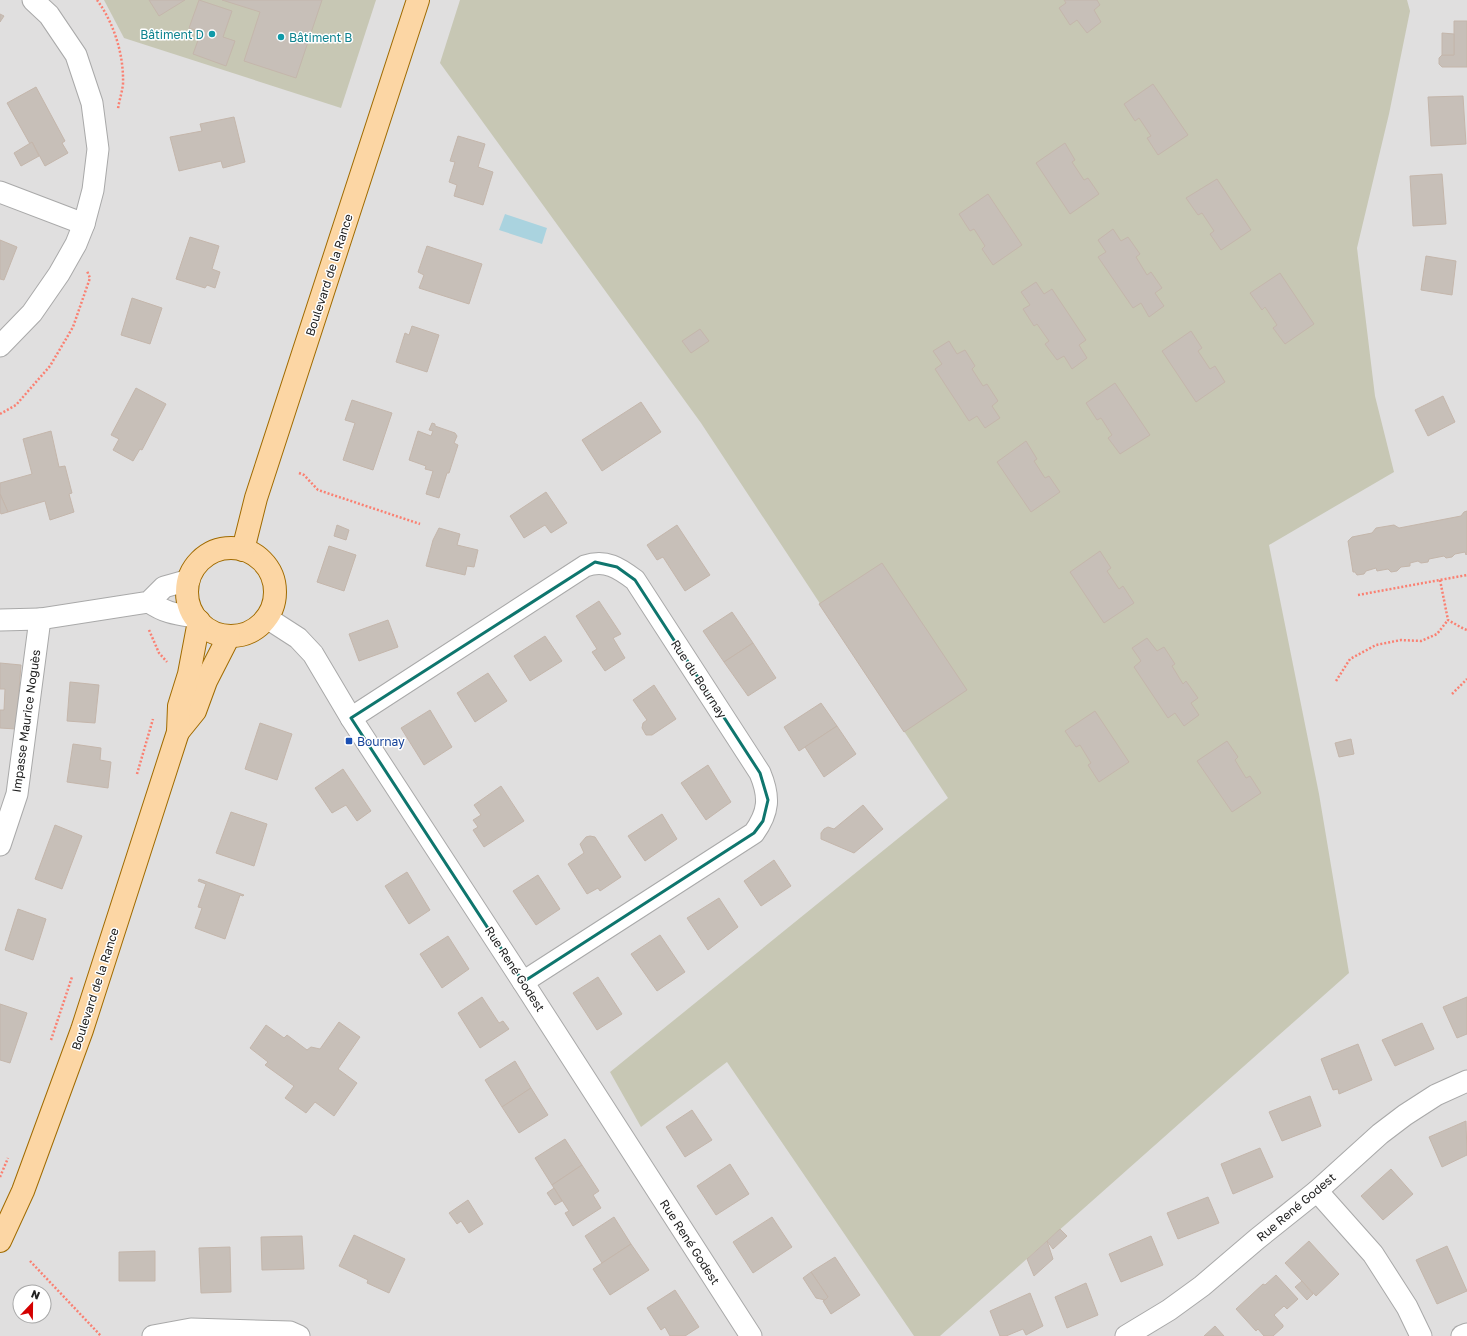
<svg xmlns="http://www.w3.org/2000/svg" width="1467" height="1336" font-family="'Golos Text',sans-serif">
	<rect width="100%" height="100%" fill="#f2efe9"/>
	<!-- residential -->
	<path fill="#e0dfdf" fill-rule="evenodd" d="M0,0h1467v1336h-1467zM20,1292h24v24h-24z"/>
	<!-- construction -->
	<g fill="#c7c7b4">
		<polygon points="104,0 376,0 341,108 124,38"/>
		<polygon points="460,0 1407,0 1410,11 1389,114 1357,248 1375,396 1394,472 1269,545 1319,794 1349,973 940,1336 914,1336 727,1062 641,1127 610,1072 948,798 701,423 440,63"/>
	</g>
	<!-- water -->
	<polygon fill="#aad3df" points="505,214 547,228 542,244 499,230"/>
	<!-- building -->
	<g fill="#c7bfb8" stroke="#c4b6ab">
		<polygon points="149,0 185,0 159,16"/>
		<polygon points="199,0 232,11 223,37 235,41 226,66 193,54 201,32 189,28"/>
		<polygon points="222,0 322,0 296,78 244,61 260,12"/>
		<polygon points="1064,0 1097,0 1100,5 1094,10 1101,22 1087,33 1077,20 1070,25 1059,8 1066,3"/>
		<polygon points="0,14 4,16 0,22"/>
		<polygon points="1454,21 1467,21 1467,67 1442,67 1439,64 1439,58 1442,55 1454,55"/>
		<polygon points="1442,33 1454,34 1454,55 1442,55"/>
		<polygon points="1153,84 1188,135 1158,155 1147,138 1151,136 1139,118 1135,121 1124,104"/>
		<polygon points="36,87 65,141 62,143 68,153 45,166 32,142 30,144 7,103"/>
		<polygon points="1463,96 1466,144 1431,146 1428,97"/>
		<polygon points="234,117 245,162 223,168 221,161 179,171 170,137 202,131 200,124"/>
		<polygon points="458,136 485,144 478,167 493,172 483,205 454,196 457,185 449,182 455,162 450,161"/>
		<polygon points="32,142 39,156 21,166 14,153"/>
		<polygon points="1065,143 1075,160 1072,162 1084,180 1088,178 1099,194 1070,214 1036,163"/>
		<polygon points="1442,174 1446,224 1413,226 1410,176"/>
		<polygon points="1217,179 1251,230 1221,250 1210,234 1214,231 1202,213 1198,215 1186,198"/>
		<polygon points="988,194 1022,245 993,265 982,249 985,246 974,229 970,231 959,214"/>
		<polygon points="1113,229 1121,241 1128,237 1140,254 1136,257 1147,275 1151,272 1162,288 1155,293 1164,306 1149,317 1141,303 1133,308 1098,257 1106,252 1098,240"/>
		<polygon points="190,237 219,246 212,269 220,272 215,288 207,285 205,288 176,279"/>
		<polygon points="0,240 17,247 4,280 0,279"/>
		<polygon points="427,246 482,264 469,304 419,288 424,275 418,272"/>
		<polygon points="1426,256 1456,261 1452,295 1421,290"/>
		<polygon points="1280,273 1314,324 1285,344 1273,328 1277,325 1265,307 1262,310 1250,293"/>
		<polygon points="1036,282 1044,294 1052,289 1086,340 1079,345 1087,358 1072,369 1064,356 1057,360 1045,344 1049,341 1037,324 1034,326 1023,309 1030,305 1021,292"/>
		<polygon points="132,298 162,308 150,344 121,335"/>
		<polygon points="412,326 439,335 427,372 396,362 405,333 409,335"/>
		<polygon points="700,329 709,341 691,353 682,341"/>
		<polygon points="1191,331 1202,348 1198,351 1210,369 1215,366 1225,382 1196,402 1162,351"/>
		<polygon points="949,341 957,354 965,350 975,366 972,369 983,386 987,384 998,401 992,406 1000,418 985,428 977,416 969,421 935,369 942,364 933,351"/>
		<polygon points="1115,383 1150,435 1120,454 1108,438 1112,435 1101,418 1097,420 1086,403"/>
		<polygon points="136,388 166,404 142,450 140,449 133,461 113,450 119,439 111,435"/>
		<polygon points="1443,396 1455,422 1428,436 1415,410"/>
		<polygon points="352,400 392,413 373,470 343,460 355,423 345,420"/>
		<polygon points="641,402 661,432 602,471 582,440"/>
		<polygon points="432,423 435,424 435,426 455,433 457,436 454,443 458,445 449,473 447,473 439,498 426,494 433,471 425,469 426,466 409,460 418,431 431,436 433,431 429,430"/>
		<polygon points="51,431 59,467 65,466 72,493 69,494 74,512 50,520 45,501 8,512 0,494 0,483 32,474 23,439"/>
		<polygon points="1026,441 1037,459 1034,461 1045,478 1049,476 1060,492 1031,512 997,462"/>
		<polygon points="546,492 567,523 551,533 545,525 524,538 510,516"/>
		<polygon points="0,494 8,512 1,514 0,512"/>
		<polygon points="1467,511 1467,554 1466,555 1465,552 1455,554 1452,557 1446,558 1444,556 1429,559 1428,562 1421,563 1418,561 1410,563 1410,566 1401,567 1397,571 1391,572 1388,569 1377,571 1376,568 1366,571 1364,574 1357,575 1355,572 1353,572 1348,541 1352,537 1372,533 1376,528 1394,525 1399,528 1461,516 1464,512"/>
		<polygon points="337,525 349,530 346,540 334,536"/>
		<polygon points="677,525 710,575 685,591 663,557 657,560 647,545"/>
		<polygon points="439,528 460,534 457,545 478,550 474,567 467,566 465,575 426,566 433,540"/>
		<polygon points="329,546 356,555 344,591 317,582"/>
		<polygon points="1100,551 1111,568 1107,571 1119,589 1123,586 1134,603 1104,623 1070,572"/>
		<polygon points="882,563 967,690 904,732 819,604"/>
		<polygon points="599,601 621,634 613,638 625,658 605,671 592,652 597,649 576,616"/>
		<polygon points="732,612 753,643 724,662 703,631"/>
		<polygon points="388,620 398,647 359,661 349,634"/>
		<polygon points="545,636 562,661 530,681 514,656"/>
		<polygon points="1147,638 1157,651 1164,647 1175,664 1172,666 1183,684 1186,681 1198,698 1191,703 1199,715 1184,726 1175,713 1168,718 1134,667 1141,661 1132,648"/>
		<polygon points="753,643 776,678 748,696 724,662"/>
		<polygon points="0,663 21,665 16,729 0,728 0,710 4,710 5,689 0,689"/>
		<polygon points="488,673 507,701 475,722 457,693"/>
		<polygon points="70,682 99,685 95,723 67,721"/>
		<polygon points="654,685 676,719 652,735 646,735 642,728 643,723 647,720 633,700"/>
		<polygon points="821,703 837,726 799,751 784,727"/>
		<polygon points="430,710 452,747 424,765 401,728"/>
		<polygon points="1095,711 1129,762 1099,782 1088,765 1091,763 1080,745 1076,747 1065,731"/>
		<polygon points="260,723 292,734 277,780 245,769"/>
		<polygon points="837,726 856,754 824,777 805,747"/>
		<polygon points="1351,739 1354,754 1339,757 1335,743"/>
		<polygon points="1227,741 1238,757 1235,760 1246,778 1250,776 1261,793 1232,812 1197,761"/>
		<polygon points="73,744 101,748 100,760 111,762 108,788 67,782"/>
		<polygon points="708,765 731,802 706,820 681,783"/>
		<polygon points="343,769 371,811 357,821 346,805 332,813 315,788"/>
		<polygon points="501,786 524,821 484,847 473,830 478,827 473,820 481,815 474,805"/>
		<polygon points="863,805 883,829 854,853 821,839 821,833 824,829 828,827 834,829"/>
		<polygon points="231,812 267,824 254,866 216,853"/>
		<polygon points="662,814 677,839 645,861 628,836"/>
		<polygon points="55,825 82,836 62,889 35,879"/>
		<polygon points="590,836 595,837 621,877 600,891 598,888 587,894 568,864 584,853 580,844 586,837"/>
		<polygon points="774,860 791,886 761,906 744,881"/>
		<polygon points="407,872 430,910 409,924 385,886"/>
		<polygon points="538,875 560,909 536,925 513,891"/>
		<polygon points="199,879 244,895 243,896 240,895 225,939 195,928 202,908 198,907 206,884 198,881"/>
		<polygon points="719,898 738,927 708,950 687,918"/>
		<polygon points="18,909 46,919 33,960 5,950"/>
		<polygon points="660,935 685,972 657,991 631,954"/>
		<polygon points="448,936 469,969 442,988 420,954"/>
		<polygon points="598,977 622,1014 597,1030 573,993"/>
		<polygon points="482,997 499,1023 503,1021 509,1029 480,1048 458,1013"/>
		<polygon points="1467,997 1467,1034 1457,1038 1443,1007"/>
		<polygon points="0,1004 27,1013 10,1063 0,1060"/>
		<polygon points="339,1022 360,1037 338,1069 357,1083 334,1116 315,1102 306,1113 285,1098 294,1086 265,1065 268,1062 250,1048 266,1025 284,1038 287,1035 307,1050 311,1047 320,1049"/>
		<polygon points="1422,1023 1434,1049 1395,1066 1382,1040"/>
		<polygon points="1358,1044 1372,1080 1339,1094 1338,1089 1333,1090 1321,1059"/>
		<polygon points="515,1061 531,1088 502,1107 485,1080"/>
		<polygon points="531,1088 548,1115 519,1133 502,1107"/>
		<polygon points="1310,1096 1321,1126 1282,1141 1269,1112"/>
		<polygon points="692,1110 712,1140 685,1157 666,1127"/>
		<polygon points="1466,1121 1467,1155 1442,1167 1429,1137"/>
		<polygon points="565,1139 582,1165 552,1185 535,1158"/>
		<polygon points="1260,1148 1273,1177 1233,1194 1221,1164"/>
		<polygon points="730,1164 749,1194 716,1215 697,1186"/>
		<polygon points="582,1165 599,1191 593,1195 601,1208 573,1226 565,1213 569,1211 552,1185"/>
		<polygon points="1391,1169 1413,1194 1383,1220 1361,1196"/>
		<polygon points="554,1188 562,1201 555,1205 547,1193"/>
		<polygon points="1208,1197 1219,1223 1178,1239 1167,1213"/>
		<polygon points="468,1200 483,1224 469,1233 461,1221 457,1224 449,1213"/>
		<polygon points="614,1217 631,1244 602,1263 585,1236"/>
		<polygon points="772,1217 792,1247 753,1273 733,1242"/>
		<polygon points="1060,1229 1067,1236 1053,1249 1047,1241"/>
		<polygon points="354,1235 405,1259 389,1293 367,1283 368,1280 339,1266"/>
		<polygon points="302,1236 304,1269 262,1270 261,1237"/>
		<polygon points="1151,1236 1163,1265 1121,1282 1109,1254"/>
		<polygon points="1047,1241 1053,1259 1034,1276 1027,1259"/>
		<polygon points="1309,1241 1339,1274 1316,1296 1285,1263"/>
		<polygon points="631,1244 649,1270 610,1295 593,1269"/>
		<polygon points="1447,1246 1467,1291 1437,1304 1416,1260"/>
		<polygon points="230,1247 231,1292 201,1293 199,1248"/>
		<polygon points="155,1251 155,1281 119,1281 119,1252"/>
		<polygon points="835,1257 860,1295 831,1314 823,1301 828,1297 811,1272"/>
		<polygon points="811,1272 828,1297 825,1300 816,1298 803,1278"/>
		<polygon points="1276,1275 1298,1299 1287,1309 1284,1306 1274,1315 1283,1325 1283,1327 1273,1336 1264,1336 1258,1329 1256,1331 1236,1309 1263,1284 1265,1285"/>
		<polygon points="1302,1281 1313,1294 1307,1300 1295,1287"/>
		<polygon points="1086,1283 1098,1315 1067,1328 1055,1297"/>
		<polygon points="675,1290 699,1327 685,1336 670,1336 665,1327 661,1330 647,1308"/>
		<polygon points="1030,1293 1043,1326 1026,1335 1023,1329 1006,1336 1000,1336 990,1311"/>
		<polygon points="1215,1326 1224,1336 1204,1336"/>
	</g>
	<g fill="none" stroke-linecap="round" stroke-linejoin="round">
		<defs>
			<g id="street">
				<polyline points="0,192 84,224"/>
				<polyline points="0,346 32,313 59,274 76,244 84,224 93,190 98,149 92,103 76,55 49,15 33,0"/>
				<path d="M149,602c16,11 27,12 46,15"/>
				<polyline points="267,618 298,638 313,654 351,718 523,982 751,1336"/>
				<polyline points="0,620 40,619 149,602 164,587 189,580"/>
				<path d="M351,718l234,-152c21,-7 34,2 50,14l125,193c10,24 9,39 -6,60l-231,149"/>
				<polyline points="0,845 17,794 40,619"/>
				<polyline points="1317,1191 1373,1254 1407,1307 1421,1336"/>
				<polyline points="153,1336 191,1329 290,1332 299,1336"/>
				<polyline points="1126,1336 1169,1310 1202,1286 1257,1239 1317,1191 1380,1134 1405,1115 1436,1095 1467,1081"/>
				<polyline points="1462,1336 1467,1334"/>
			</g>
			<g id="primary">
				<circle cx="231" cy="592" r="44"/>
				<polyline points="243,550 256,498 418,0"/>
				<polyline points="178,732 195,711 206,681 229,636"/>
				<polyline points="0,1241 23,1191 82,1030 178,732 179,706 189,674 199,621"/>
			</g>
		</defs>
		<!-- street casing -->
		<use href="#street" stroke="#a9a9a9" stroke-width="23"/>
		<!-- primary casing -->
		<use href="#primary" stroke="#a06b00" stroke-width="24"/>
		<!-- path -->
		<g stroke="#fa8072" stroke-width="2.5" stroke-dasharray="2 2" stroke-linecap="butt">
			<path d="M97,0c17,23 27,55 26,84 -1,9 -4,17 -5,25"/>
			<polyline points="0,414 16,405 50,366 73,327 90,278 87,271"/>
			<polyline points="299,473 304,475 318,490 420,524"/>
			<polyline points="1440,580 1448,620 1464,629 1467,630"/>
			<polyline points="1358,595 1467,575"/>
			<polyline points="149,630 159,653 167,662"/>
			<polyline points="1336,681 1350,659 1376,645 1401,640 1421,641 1437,634 1448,620"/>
			<polyline points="1452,694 1467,679"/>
			<polyline points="137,774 153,719"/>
			<polyline points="51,1040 72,977"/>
			<polyline points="0,1177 8,1158"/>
			<polyline points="30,1261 101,1336"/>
		</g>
		<!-- street -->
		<use href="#street" stroke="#fff" stroke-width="21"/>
		<!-- primary -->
		<use href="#primary" stroke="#fcd6a4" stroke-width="22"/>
	</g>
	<!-- marked area -->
	<path fill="none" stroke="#0f766e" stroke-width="3" stroke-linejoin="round" d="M595,562l22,5 18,13 125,193 8,27 -5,21 -9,12 -231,149 -172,-264z"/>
	<!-- markers -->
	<g fill="#0f9aa8" stroke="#fff" stroke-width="1.5">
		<circle cx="212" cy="34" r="4"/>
		<circle cx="281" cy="37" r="4"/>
	</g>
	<rect fill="#1a4fb4" stroke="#fff" stroke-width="1.5" x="345" y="737" width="8" height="8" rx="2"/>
	<g text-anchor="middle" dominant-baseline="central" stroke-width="3" stroke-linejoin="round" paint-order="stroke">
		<!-- culture labels -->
		<g font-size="12" fill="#0d838f" stroke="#fff" text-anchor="end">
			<text x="204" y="34">Bâtiment D</text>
			<text x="289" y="37" text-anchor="start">Bâtiment B</text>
		</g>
		<!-- street labels -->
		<g font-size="12" fill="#222" stroke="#fff">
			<text transform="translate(329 275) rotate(-72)">Boulevard de la Rance</text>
			<text transform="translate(699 679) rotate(57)">Rue du Bournay</text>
			<text transform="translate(26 721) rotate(-82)">Impasse Maurice Noguès</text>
			<text transform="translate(515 969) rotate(57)">Rue René Godest</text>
			<text transform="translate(95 989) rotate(-72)">Boulevard de la Rance</text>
			<text transform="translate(1296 1207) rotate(-40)">Rue René Godest</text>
			<text transform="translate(690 1242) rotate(57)">Rue René Godest</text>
		</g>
		<!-- transit labels -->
		<g font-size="12" fill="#164399" stroke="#fff" text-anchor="start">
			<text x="357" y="741">Bournay</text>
		</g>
	</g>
	<!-- north arrow -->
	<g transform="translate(32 1304) rotate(22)"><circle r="19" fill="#ffffff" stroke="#a7a7a7"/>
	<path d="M0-3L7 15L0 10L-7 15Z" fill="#d40000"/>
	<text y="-6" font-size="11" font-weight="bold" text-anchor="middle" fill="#222222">N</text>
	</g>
</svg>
